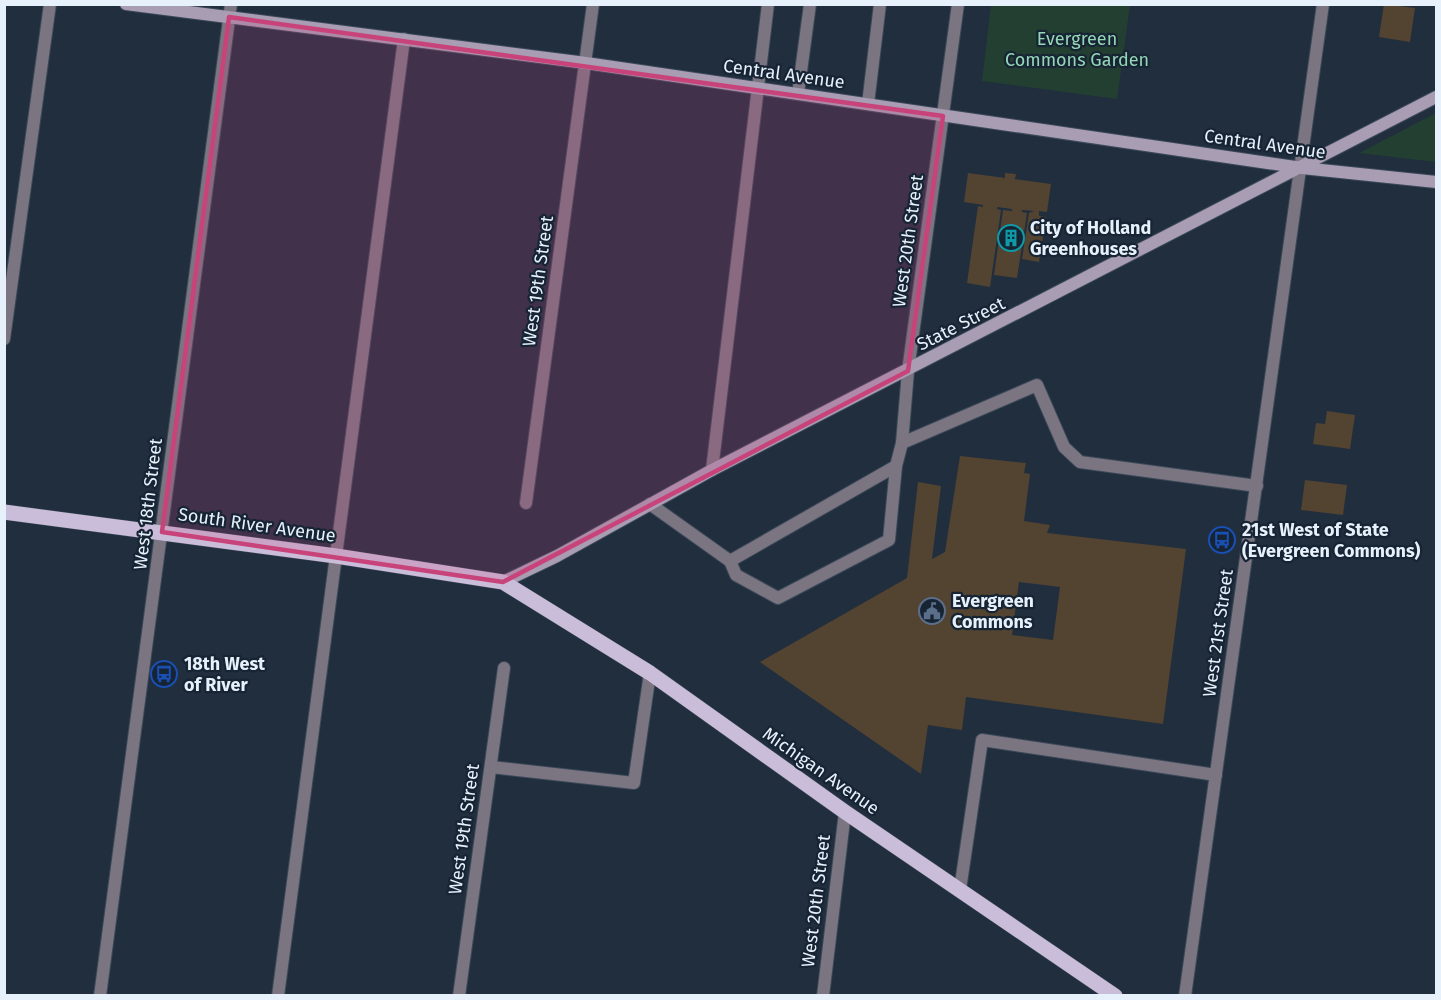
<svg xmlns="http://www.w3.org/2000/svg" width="1441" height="1000" font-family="'Fira Sans',sans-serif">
	<rect width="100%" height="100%" fill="#202e3e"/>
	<!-- green -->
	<g fill="#233f32">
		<polygon points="991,5 1130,5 1117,99 982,81"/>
		<polygon points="1436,113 1436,162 1359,153"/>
	</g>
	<!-- building -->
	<g fill="#534331" fill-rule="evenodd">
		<polygon points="1384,4 1415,8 1410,42 1379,37"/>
		<polygon points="968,173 1005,178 1005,173 1016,174 1015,179 1051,184 1047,212 1039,211 1039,216 1046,217 1039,262 1022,259 1029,213 1034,211 1022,210 1022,212 1027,213 1017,278 994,275 1003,210 1012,211 1012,209 997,207 997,209 1001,210 990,287 967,283 978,206 983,207 983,205 964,202"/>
		<polygon points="1327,411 1355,415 1350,449 1313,444 1316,423 1325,424"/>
		<path d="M960,456l66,7 -2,10 6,1 -6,47 26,4 -3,8 139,16 -23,175 -197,-27 -4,33 -34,-5 -7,49 -161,-112 147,-84 11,-96 23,4 -9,73 13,-7zM1019,582l41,5 -7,53 -41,-5z"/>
		<polygon points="1305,480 1347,485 1343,515 1301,510"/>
	</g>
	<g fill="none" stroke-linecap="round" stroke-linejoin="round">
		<defs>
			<g id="lane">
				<polyline points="798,94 810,4"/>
				<polyline points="868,104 880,4"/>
				<polyline points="4,339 50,4"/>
				<polyline points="902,443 908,371"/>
				<polyline points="712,470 768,4"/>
				<polyline points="650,504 730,561 896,466 902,443 1037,385 1064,447 1080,462 1257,486"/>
				<polyline points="730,561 736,575 778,598 889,540 896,466"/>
				<polyline points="491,767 634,783 650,673"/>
				<polyline points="960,890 982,740 1216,775"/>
				<polyline points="278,996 404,39"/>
			</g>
			<g id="street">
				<polyline points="908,371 958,4"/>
				<polyline points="526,503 593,4"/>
				<polyline points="100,996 231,4"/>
				<polyline points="459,996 504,668"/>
				<polyline points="823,996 845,812"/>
				<polyline points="1185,996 1323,4"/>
			</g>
			<g id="secondary">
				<polyline points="126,4 586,63 1302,168 1436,182"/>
				<polyline points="503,582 557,556 712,470 1436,97"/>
			</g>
			<polyline id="primary" points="4,512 336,556 503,582 650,673 845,812 1115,996"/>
		</defs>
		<!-- lane casing -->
		<use href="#lane" stroke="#3c4959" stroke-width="14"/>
		<!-- street casing -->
		<use href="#street" stroke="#3c4959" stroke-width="14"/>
		<!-- secondary casing -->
		<use href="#secondary" stroke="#3c4959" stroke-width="14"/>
		<!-- primary casing -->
		<use href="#primary" stroke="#3c4959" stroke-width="16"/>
		<!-- lane -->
		<use href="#lane" stroke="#7b7582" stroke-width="12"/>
		<!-- street -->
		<use href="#street" stroke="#7b7582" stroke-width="12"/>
		<!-- secondary -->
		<use href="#secondary" stroke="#a89db3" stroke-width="12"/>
		<!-- primary -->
		<use href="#primary" stroke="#cabdd9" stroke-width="15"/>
	</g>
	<!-- marked area -->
	<path fill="#c9437b" fill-opacity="0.2" stroke="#c9437b" stroke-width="4.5" stroke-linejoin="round" d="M229,17l714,99 -35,255 -405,211 -341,-50z"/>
	<!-- icons -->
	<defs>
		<symbol id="building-ring" viewBox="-11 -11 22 22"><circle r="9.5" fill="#162434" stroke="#0f9aa8" stroke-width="1.5"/><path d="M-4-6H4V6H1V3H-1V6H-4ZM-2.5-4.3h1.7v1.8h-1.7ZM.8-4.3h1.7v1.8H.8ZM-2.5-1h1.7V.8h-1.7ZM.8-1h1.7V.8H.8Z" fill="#0f9aa8"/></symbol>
		<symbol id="bus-ring" viewBox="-11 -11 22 22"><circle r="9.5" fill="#162434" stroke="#1a4fb4" stroke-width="1.5"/><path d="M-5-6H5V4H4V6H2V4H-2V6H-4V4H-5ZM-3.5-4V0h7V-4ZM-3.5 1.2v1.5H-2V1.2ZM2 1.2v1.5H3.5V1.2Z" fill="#1a4fb4"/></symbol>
		<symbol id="civic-ring" viewBox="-11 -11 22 22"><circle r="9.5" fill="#162434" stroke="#5c6f8a" stroke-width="1.5"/><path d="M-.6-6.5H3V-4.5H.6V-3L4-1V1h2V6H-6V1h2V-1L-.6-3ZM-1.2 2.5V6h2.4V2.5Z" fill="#5c6f8a"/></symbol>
	</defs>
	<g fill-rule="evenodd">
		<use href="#building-ring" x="996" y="223" width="30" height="30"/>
		<use href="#bus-ring" x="1207" y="525" width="30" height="30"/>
		<use href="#civic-ring" x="917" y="596" width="30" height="30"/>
		<use href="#bus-ring" x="149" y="659" width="30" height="30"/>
	</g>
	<g text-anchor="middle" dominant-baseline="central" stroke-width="4.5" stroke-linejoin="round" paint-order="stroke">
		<!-- park labels -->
		<g font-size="18" fill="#95d6b6" stroke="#162434">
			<text x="1077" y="39">Evergreen<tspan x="1077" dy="21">Commons Garden</tspan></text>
		</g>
		<!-- street labels -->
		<g font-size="18" fill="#e7f1fc" stroke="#162434">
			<text transform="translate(784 74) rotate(8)">Central Avenue</text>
			<text transform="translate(1265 144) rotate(8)">Central Avenue</text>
			<text transform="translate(908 241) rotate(-82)">West 20th Street</text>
			<text transform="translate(538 281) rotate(-82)">West 19th Street</text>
			<text transform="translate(961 324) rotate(-27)">State Street</text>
			<text transform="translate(148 504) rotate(-83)">West 18th Street</text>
			<text transform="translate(257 525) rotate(8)">South River Avenue</text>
			<text transform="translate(1218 633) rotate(-82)">West 21st Street</text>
			<text transform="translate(821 771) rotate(35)">Michigan Avenue</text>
			<text transform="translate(464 829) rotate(-82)">West 19th Street</text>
			<text transform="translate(816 901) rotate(-83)">West 20th Street</text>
		</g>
		<!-- poi labels -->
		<g font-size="18" font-weight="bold" fill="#e7f1fc" stroke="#162434" text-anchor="start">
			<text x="1030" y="228">City of Holland<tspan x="1030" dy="21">Greenhouses</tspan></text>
			<text x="1242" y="530">21st West of State<tspan x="1242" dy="21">(Evergreen Commons)</tspan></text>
			<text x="952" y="601">Evergreen<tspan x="952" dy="21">Commons</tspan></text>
			<text x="184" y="664">18th West<tspan x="184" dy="21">of River</tspan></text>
		</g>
	</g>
	<!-- border -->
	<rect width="1441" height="1000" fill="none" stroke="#e7f1fc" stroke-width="12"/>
</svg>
